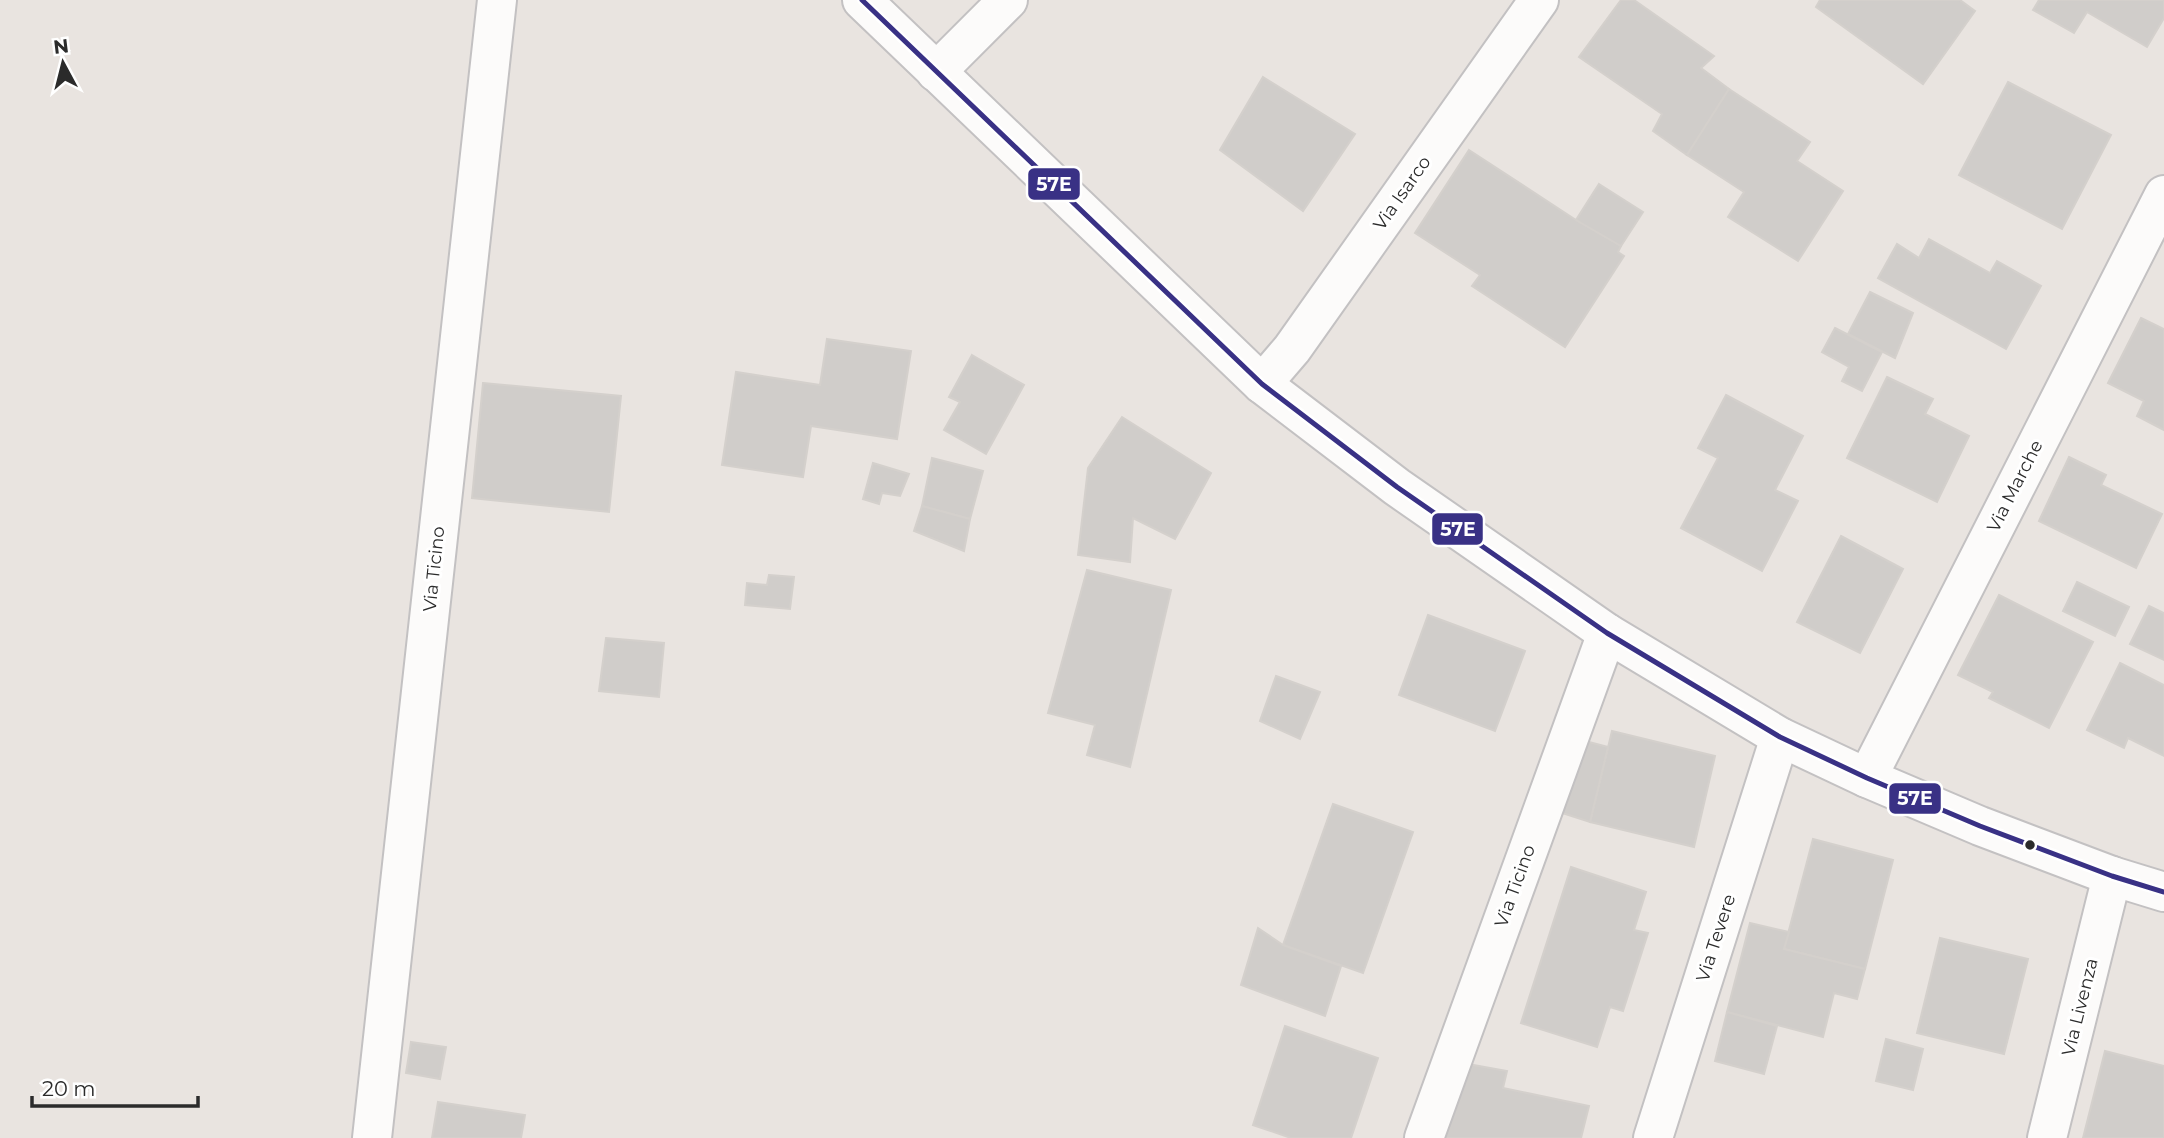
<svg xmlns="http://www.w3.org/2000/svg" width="2164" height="1138" font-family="Montserrat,sans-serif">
	<rect width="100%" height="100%" fill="#e9e4e0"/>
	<!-- building -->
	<g fill="#d0cdca" stroke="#d4d0cc" stroke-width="2">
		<polygon points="1621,0 1634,0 1714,56 1701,68 1729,89 1687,155 1653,131 1662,114 1579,57"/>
		<polygon points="1820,0 1960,0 1975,11 1923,84 1816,7"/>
		<polygon points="2039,0 2164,0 2164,18 2147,47 2087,12 2074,33 2033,10"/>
		<polygon points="1263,77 1355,134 1303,211 1220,150"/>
		<polygon points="2008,82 2111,135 2062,229 1959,175"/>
		<polygon points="1729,89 1810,142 1797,161 1843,191 1798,261 1728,217 1744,192 1687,155"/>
		<polygon points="1469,150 1576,220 1621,246 1618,252 1624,256 1565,347 1472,286 1480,275 1415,233"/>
		<polygon points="1599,184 1643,212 1621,246 1576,220"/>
		<polygon points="1929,239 1990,273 1997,261 2041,286 2006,349 1878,278 1897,244 1919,258"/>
		<polygon points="1870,292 1913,313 1895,358 1848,334"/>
		<polygon points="2141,318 2164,329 2164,430 2137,416 2144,401 2108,383"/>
		<polygon points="1835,328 1882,352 1862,391 1842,381 1849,367 1822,352"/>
		<polygon points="827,339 911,351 897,439 811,426 803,477 722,465 736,372 820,385"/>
		<polygon points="972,355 1024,385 986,454 944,430 960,402 949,397"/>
		<polygon points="1887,377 1933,399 1925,414 1969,436 1937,502 1847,458"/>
		<polygon points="483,383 621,396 609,512 472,498"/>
		<polygon points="1726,395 1803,436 1775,490 1798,501 1762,571 1681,528 1718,458 1698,448"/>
		<polygon points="1122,417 1211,473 1175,539 1133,518 1130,562 1078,555 1088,468"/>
		<polygon points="2069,457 2106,475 2101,485 2162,514 2136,568 2039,521"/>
		<polygon points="932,458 983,471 970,519 922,506"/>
		<polygon points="873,463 909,474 900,496 882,493 879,504 863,499"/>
		<polygon points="922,506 970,519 964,551 914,531"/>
		<polygon points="1841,536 1903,569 1860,653 1797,622"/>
		<polygon points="1087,570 1171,590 1130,767 1087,755 1095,725 1048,713"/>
		<polygon points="769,575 794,577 790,609 745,605 747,583 767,585"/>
		<polygon points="2077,582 2129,607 2115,636 2063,611"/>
		<polygon points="1999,595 2093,642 2049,728 1989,698 1993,692 1958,675"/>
		<polygon points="2149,606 2164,613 2164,660 2130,644"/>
		<polygon points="1428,615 1525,651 1495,731 1399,695"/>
		<polygon points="606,638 664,643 659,697 599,691"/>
		<polygon points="2120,663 2164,685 2164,756 2128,738 2124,748 2087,730"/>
		<polygon points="1276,676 1320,692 1300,739 1260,721"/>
		<polygon points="1612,731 1715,756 1694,847 1590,822"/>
		<polygon points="1570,737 1608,747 1590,822 1550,809"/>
		<polygon points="1333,804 1413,832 1363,973 1283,945"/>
		<polygon points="1813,839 1893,860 1865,969 1784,949"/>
		<polygon points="1571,867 1646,892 1634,930 1648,933 1623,1011 1610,1007 1597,1047 1521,1023"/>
		<polygon points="1750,923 1789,932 1784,949 1865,969 1857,999 1834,993 1823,1037 1727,1012"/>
		<polygon points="1258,928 1283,945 1341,966 1325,1016 1241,985"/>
		<polygon points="1940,938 2028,959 2004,1054 1917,1033"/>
		<polygon points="1727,1012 1777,1026 1764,1074 1715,1061"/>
		<polygon points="1285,1026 1378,1058 1351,1138 1291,1138 1253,1125"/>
		<polygon points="1886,1039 1923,1049 1913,1090 1876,1081"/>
		<polygon points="411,1042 446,1047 440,1079 406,1073"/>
		<polygon points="2105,1051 2164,1066 2164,1138 2083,1138"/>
		<polygon points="1468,1064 1507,1071 1503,1088 1589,1106 1581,1138 1442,1138"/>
		<polygon points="438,1102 525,1115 521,1138 432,1138"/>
	</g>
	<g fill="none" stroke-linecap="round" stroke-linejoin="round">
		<defs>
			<g id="minor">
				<polyline points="862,0 1262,384 1397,487 1607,633 1780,737 1867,778 1980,826 2112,876 2164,892"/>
				<polyline points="936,72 1008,0"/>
				<polyline points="1262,384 1292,349 1539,0"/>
				<polyline points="1867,778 2164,195"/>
				<polyline points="372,1138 497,0"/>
				<polyline points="1424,1138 1607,633"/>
				<polyline points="1653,1138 1780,737"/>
				<polyline points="2047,1138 2112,876"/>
			</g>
		</defs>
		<!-- minor casing -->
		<use href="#minor" stroke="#c3c1c2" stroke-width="42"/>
		<!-- minor -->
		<use href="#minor" stroke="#fcfbfa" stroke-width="38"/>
		<defs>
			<polyline id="bus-1" points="862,0 1262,384 1397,487 1607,633 1780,737 1867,778 1980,826 2112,876 2164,892"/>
		</defs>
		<!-- bus-1 casing -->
		<use href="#bus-1" stroke="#fff" stroke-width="10"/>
		<!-- bus-1 -->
		<use href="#bus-1" stroke="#393185" stroke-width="5"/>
	</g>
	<!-- markers -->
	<circle fill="#2b2b2b" stroke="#fff" stroke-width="2.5" cx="2030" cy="845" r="6"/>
	<g text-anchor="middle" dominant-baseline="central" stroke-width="6" stroke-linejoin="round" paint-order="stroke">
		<!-- street labels -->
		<g font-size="18" fill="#2b2b2b" stroke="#fff">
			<text transform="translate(1402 193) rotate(-55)">Via Isarco</text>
			<text transform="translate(2015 486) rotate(-63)">Via Marche</text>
			<text transform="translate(434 569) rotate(-84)">Via Ticino</text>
			<text transform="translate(1515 886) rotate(-70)">Via Ticino</text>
			<text transform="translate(1716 938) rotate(-72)">Via Tevere</text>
			<text transform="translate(2080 1007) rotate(-76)">Via Livenza</text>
		</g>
	</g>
	<g stroke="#fff" stroke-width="2.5">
		<rect x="1027" y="167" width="54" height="34" rx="7" fill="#393185"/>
		<rect x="1431" y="512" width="53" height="34" rx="7" fill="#393185"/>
		<rect x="1888" y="782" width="54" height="33" rx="7" fill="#393185"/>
	</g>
	<g font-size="19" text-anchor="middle" font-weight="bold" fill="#fff">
		<text x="1054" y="191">57E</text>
		<text x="1458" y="536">57E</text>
		<text x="1915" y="805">57E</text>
	</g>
	<!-- north arrow -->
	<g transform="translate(63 63) rotate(353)" stroke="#ffffff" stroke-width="5" paint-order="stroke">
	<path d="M0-5L12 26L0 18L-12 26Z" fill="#2b2b2b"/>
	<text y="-10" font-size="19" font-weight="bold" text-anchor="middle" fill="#2b2b2b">N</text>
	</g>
	<!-- scale -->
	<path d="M32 1096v10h166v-10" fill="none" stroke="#2b2b2b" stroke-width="3.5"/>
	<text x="42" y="1096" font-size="21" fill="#2b2b2b" stroke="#ffffff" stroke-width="5" paint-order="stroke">20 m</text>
</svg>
